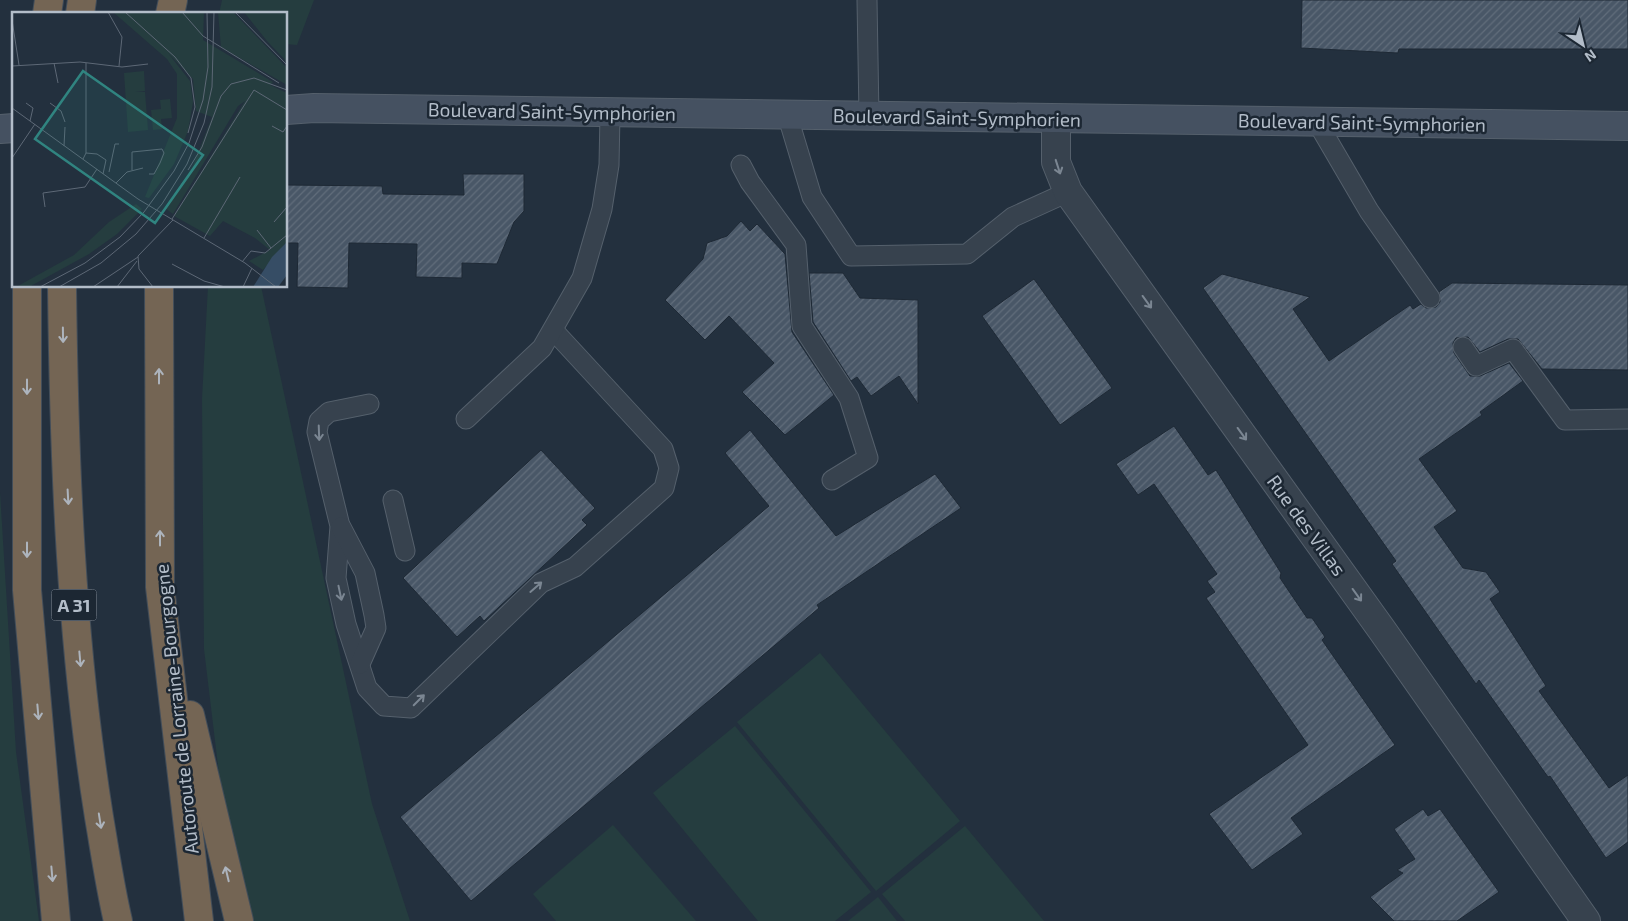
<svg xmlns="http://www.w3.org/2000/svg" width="1628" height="921" font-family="'Exo 2',sans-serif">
	<defs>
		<pattern id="building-hatch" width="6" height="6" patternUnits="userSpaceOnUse" patternTransform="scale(1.25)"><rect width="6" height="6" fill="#495767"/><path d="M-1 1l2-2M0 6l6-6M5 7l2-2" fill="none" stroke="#616d7b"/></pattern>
	</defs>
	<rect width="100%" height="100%" fill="#23303e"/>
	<!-- grass -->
	<g fill="#253d3f">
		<polygon points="222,0 314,0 297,45 286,44 286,14 219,14"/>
		<polygon points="208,286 261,286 372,804 410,921 252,921 222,799 204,649 202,399"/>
		<polygon points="0,492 16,752 39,921 0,921"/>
		<polygon points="820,653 960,821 876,891 737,722"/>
		<polygon points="735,726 871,892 835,921 758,921 653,793"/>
		<polygon points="613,825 696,921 556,921 533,894"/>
		<polygon points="965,826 1044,921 905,921 882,894"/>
		<polygon points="878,897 897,921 848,921"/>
	</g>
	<!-- building -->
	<g fill="url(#building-hatch)" stroke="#1e2935">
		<polygon points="1302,0 1628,0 1628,49 1399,49 1398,53 1301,48"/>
		<polygon points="463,174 524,174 524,211 514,222 497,264 462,263 462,278 416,277 417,244 349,243 348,288 297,287 298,243 286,243 286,185 382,186 383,194 464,195"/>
		<polygon points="741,221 750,231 757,224 785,254 792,332 834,395 785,435 742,392 774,363 729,316 705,340 665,300 703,259 707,243 727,236"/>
		<polygon points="809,273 843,273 860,298 918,300 918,404 899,376 871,396 857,377 851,381 813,322"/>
		<polygon points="1222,274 1310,297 1293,309 1329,361 1410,305 1413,309 1421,304 1426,308 1436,307 1440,302 1439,292 1452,283 1628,285 1628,370 1542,369 1518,339 1508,339 1480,352 1468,337 1456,338 1453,343 1454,353 1470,376 1480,376 1509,363 1523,381 1480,412 1482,415 1419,459 1457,511 1434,527 1463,568 1486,572 1500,592 1490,599 1546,686 1539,691 1609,788 1628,775 1628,842 1606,858 1550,776 1548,777 1479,680 1476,684 1392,564 1396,561 1203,288"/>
		<polygon points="1034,279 1112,388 1060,425 982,316"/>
		<polygon points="1174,426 1208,475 1216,470 1281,573 1280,578 1307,618 1312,618 1325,637 1322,640 1395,745 1291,818 1303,834 1252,870 1209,814 1308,745 1206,598 1215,592 1207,581 1217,574 1154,484 1138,495 1116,464"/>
		<polygon points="750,430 836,536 935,474 961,508 817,605 819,608 471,901 400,817 769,506 725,453"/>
		<polygon points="541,450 595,508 582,520 587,525 484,621 480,616 457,637 403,578"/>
		<polygon points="1423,809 1428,816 1440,809 1499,892 1457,921 1394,921 1370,897 1403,873 1397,870 1415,859 1394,829"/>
	</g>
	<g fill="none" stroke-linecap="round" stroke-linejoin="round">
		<defs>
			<g id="service">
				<polyline points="867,0 869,116"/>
				<polyline points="787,114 812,197 851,256 967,254 1013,217 1068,192"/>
				<polyline points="1317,122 1369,211 1430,298"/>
				<polyline points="741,165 750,182 796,245 802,326 849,398 868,458 832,480"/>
				<polyline points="1463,347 1476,366 1513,349 1565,420 1628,419"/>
				<polyline points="369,404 329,412 319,421 317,432 340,526 336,578 346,624 367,688 384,706 411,708 541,583 575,567 664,488 669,468 663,449 554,331"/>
				<polyline points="466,419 542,348 582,278 602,209 609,165 610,114"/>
				<polyline points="393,500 405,551"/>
				<polyline points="341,527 365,573 374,615 376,628 360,664"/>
			</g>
			<polyline id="minor" points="1056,119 1056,162 1068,192 1382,630 1586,921"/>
			<g id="secondary">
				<polyline points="286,110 314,108 1628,126"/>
				<polyline points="0,129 14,128"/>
			</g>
			<g id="motorway">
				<polyline points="47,14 49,0"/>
				<polyline points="80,14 82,0"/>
				<polyline points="170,14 173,0"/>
				<polyline points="27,286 27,590 56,921"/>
				<path d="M62,286c2,178 9,355 37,531 6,35 11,70 19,104"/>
				<polyline points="159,286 160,587 199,921"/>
				<polyline points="190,715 239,921"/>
			</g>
		</defs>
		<!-- service casing -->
		<use href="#service" stroke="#55606c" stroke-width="21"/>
		<!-- minor casing -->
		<use href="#minor" stroke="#55606c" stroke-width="30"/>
		<!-- secondary casing -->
		<use href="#secondary" stroke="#55606c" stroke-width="30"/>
		<!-- motorway casing -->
		<use href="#motorway" stroke="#424d59" stroke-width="30"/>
		<!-- service -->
		<use href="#service" stroke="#37424e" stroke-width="19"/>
		<!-- minor -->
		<use href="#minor" stroke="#37424e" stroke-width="28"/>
		<!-- secondary -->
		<use href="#secondary" stroke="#455161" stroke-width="28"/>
		<!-- motorway -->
		<use href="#motorway" stroke="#746554" stroke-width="28"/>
	</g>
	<!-- one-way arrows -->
	<defs><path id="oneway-shaft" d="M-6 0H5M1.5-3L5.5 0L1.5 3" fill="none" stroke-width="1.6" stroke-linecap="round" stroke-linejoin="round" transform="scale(1.25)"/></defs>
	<g stroke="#7b8692">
		<use href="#oneway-shaft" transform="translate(1058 167) rotate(72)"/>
		<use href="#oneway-shaft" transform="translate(1147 302) rotate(54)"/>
		<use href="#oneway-shaft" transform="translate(319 433) rotate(88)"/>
		<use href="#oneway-shaft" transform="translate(1242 434) rotate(54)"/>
		<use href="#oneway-shaft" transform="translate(536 587) rotate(-41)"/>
		<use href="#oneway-shaft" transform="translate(340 593) rotate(78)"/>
		<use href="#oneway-shaft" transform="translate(1357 595) rotate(54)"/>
		<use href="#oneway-shaft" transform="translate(419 700) rotate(-45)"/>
	</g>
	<g stroke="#adb4bd">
		<use href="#oneway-shaft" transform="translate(63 335) rotate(89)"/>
		<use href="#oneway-shaft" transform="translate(159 376) rotate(-90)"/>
		<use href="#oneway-shaft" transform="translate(27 387) rotate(90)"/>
		<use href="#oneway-shaft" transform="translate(68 497) rotate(87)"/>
		<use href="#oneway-shaft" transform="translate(160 538) rotate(-90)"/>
		<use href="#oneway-shaft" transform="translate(27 550) rotate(90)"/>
		<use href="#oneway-shaft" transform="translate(80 659) rotate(85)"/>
		<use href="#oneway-shaft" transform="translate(38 712) rotate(85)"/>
		<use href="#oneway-shaft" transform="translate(100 821) rotate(81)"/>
		<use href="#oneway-shaft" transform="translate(52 874) rotate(85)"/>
		<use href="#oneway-shaft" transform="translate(227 874) rotate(-103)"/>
	</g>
	<g text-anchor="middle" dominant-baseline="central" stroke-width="5" stroke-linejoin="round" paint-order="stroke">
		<!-- shield labels -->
		<rect fill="#1c2733" stroke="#86909c" stroke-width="1" x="51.5" y="589.5" width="45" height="31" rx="4"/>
		<g font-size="18" font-weight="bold" fill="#b3bdc9">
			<text x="74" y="605">A 31</text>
		</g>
		<!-- street labels -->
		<g font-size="19" fill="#b3bdc9" stroke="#1c2733">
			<text transform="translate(552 111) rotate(1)">Boulevard Saint-Symphorien</text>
			<text transform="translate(957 117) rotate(1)">Boulevard Saint-Symphorien</text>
			<text transform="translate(1362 122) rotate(1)">Boulevard Saint-Symphorien</text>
			<text transform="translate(1307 525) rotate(54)">Rue des Villas</text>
			<text transform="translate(176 709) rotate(-96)">Autoroute de Lorraine-Bourgogne</text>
		</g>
	</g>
	<!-- overview -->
	<g transform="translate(12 12)">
		<rect width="275" height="275" fill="#23303e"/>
		<path d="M101,0h91l-1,28 70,42 -3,3 17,8v149l-24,28 -14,-9 21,-11 -15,-12 -32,-17 -13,15 -36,-20 71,-115 -7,5 -65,108 -8,-6 28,-42 19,-49 -16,-6 -3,-32 -25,-26 22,28 3,21 -5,29 -14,33 -25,34 -4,-1 32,-79v-44l-10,-15zM206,0h15l54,56v17l-66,-38zM132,59l1,20 -10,1h10l3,38 -20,2 -4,-59zM158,87l2,19 -11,1 1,10 -9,1 -2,-20 10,-1 -1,-9zM124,192l6,5 -25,25 -28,20 -60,33h-13l58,-32 35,-33z" fill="#253d3f"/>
		<path d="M232,0h43v50l-20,-21z" fill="#253d3f"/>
		<path d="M275,230v33l-9,12h-25l19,-30z" fill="#364d65"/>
		<path fill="none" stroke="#5d6876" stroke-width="1" d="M96,0l14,25 -3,29M113,0l50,45 16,21 4,29 -7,26M170,0l21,24 76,47M223,0l52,53M0,8l7,45M42,51l4,20M0,54l68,-4 42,5 26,-3M14,91l7,5 -3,13M38,91l11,8 4,11M0,96l126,91 107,64 31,24M260,114l11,6 4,-6M52,134l1,-19M74,141l11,1 9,6 -3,14M0,146l23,-34M71,147l3,-6v-90M120,158v-18l30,-3 2,4 -4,10 -6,11h-5M176,158l14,-23 19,-51 10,-12 23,-6 33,12M97,160l6,-28h4M104,171l11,-11 16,-4M33,195l-2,-14 42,-6 12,-18M160,207l82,-129 33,20M262,210l13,-15M245,218l14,18M192,226l36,-61M230,250l9,-11 14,2 22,-18M160,252l32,17 21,6M28,275l45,-24 35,-26 24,-25 30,-41 15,-28 14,-43 5,-33 -1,-55M47,275l42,-24 35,-29 26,-30 25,-40 17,-41 8,-36 2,-75M81,275l45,-30M105,275l20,-26M141,275l-14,-18 -1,-13 35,-36M231,275l9,-19"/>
		<path fill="#308480" fill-opacity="0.15" stroke="#308480" stroke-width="2.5" d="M71,59l120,84 -48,68 -120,-84z"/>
		<rect width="275" height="275" fill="none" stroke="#b3bdc9" stroke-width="2.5"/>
	</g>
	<!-- north arrow -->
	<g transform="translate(1583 45) rotate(145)" stroke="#1c2733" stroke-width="4" paint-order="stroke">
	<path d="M0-4L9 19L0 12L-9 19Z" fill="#b3bdc9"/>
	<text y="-8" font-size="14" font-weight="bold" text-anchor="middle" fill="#b3bdc9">N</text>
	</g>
</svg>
